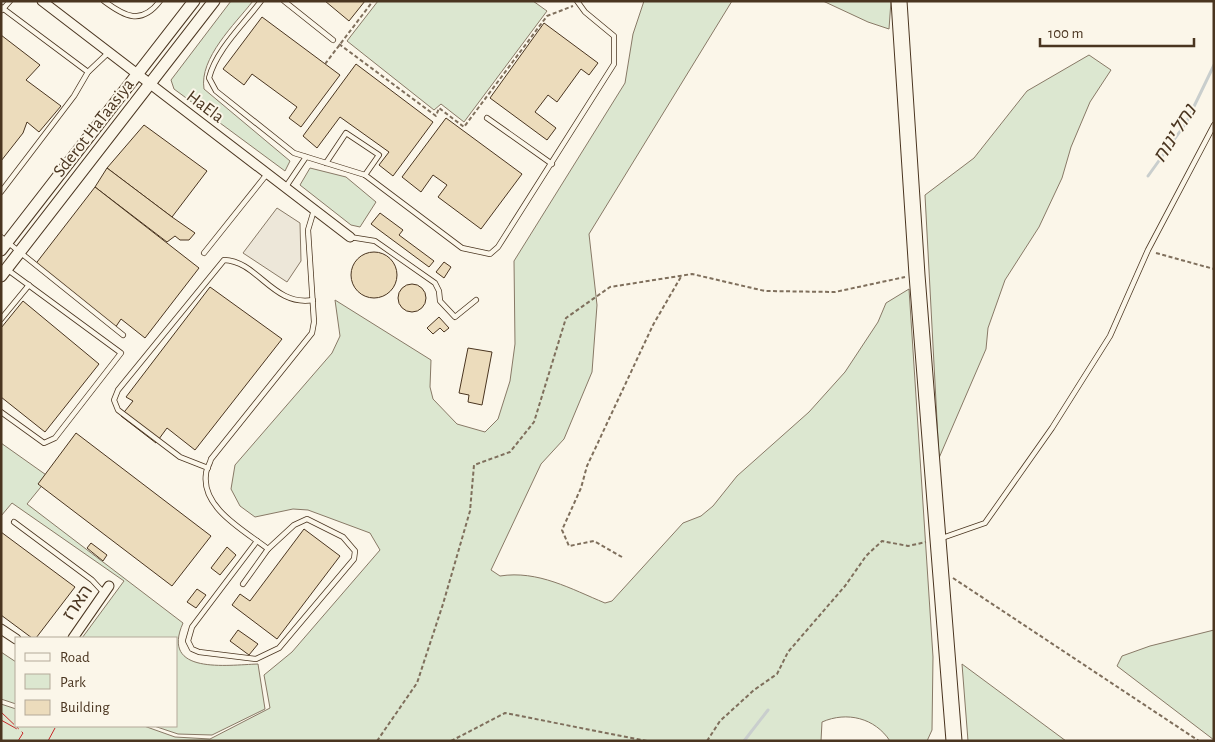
<svg xmlns="http://www.w3.org/2000/svg" width="1215" height="742" font-family="'Alegreya Sans','Noto Sans Hebrew',sans-serif">
	<rect width="100%" height="100%" fill="#fbf6e9"/>
	<!-- green -->
	<g fill="#dce7d0" stroke="#887966">
		<path d="M231,1h22c-18,23 -54,57 -49,88l86,72 -5,10 -111,-82 -3,-9z"/>
		<polygon points="378,1 533,1 547,11 464,122 441,104 434,110 347,41"/>
		<path d="M644,1h88l-143,233 8,71 -5,67 -28,67 -23,25 -50,106 9,6c38,-6 71,13 105,27l7,-2 71,-78 18,-7 12,-10 24,-30 72,-64 36,-40 33,-50 8,-19 23,-14 24,368 -1,73 -5,11h-37c-15,-23 -43,-30 -68,-19l-1,19h-820v-37l15,5v17h128l31,11 35,2 60,-31 -6,-33 28,-23 88,-102 -10,-17 -62,-23 -15,-1 -38,8 -15,-11 -9,-17 4,-24 97,-112 8,-17 -5,-36 96,60 -1,27 3,12 24,25 28,8 13,-13 12,-38 5,-37 -1,-83 111,-178 8,-49z"/>
		<polygon points="823,1 891,1 889,29 868,22"/>
		<polygon points="1089,55 1111,70 1090,102 1071,147 1062,178 1039,227 1005,280 988,328 986,349 939,458 925,195 974,158 1027,91"/>
		<polygon points="310,168 346,177 376,202 360,227 351,225 300,185"/>
		<path d="M1,443l48,34 -22,27 156,119c-23,52 44,42 75,41l7,45 -53,26 -34,-1 -24,-8h22v-88h-94l42,-57 -112,-78 -11,13z"/>
		<polygon points="1214,630 1214,740 1117,666 1122,656 1150,646"/>
		<polygon points="1,652 16,662 16,704 1,699"/>
		<polygon points="962,664 1066,741 968,741"/>
	</g>
	<!-- parking -->
	<polygon fill="#ede7d9" stroke="#887966" points="277,208 300,223 301,261 287,282 243,253"/>
	<g fill="none" stroke-linecap="round" stroke-linejoin="round">
		<!-- stream -->
		<g stroke="#c9cecd" stroke-width="3">
			<polyline points="1148,176 1186,123 1214,65"/>
			<polyline points="744,741 768,710"/>
		</g>
	</g>
	<!-- building -->
	<g fill="#ecdcbc" stroke="#4a3520">
		<polygon points="325,1 365,1 349,21"/>
		<polygon points="262,17 340,75 301,127 289,118 297,107 252,74 244,85 223,69"/>
		<polygon points="544,23 598,63 589,75 581,69 557,102 548,95 535,112 556,128 547,140 490,98"/>
		<polygon points="1,35 40,65 26,80 61,106 39,132 27,122 23,133 1,161"/>
		<polygon points="356,64 433,122 393,176 379,165 389,152 340,117 317,148 303,136"/>
		<polygon points="446,118 522,174 481,229 438,197 447,185 433,175 421,192 402,177"/>
		<polygon points="144,125 207,171 172,217 107,168"/>
		<polygon points="107,168 172,217 195,233 189,240 180,240 175,236 167,242 95,187"/>
		<polygon points="95,187 199,268 145,338 121,319 115,328 34,266"/>
		<polygon points="380,213 403,230 399,235 434,261 429,267 371,224"/>
		<circle cx="374" cy="275" r="23"/>
		<polygon points="444,262 451,267 444,278 436,272"/>
		<circle cx="412" cy="298" r="14"/>
		<polygon points="210,287 282,339 195,450 167,428 156,443 121,416 133,401 126,397"/>
		<polygon points="23,301 99,364 45,432 1,397 1,328"/>
		<polygon points="439,317 449,328 444,332 440,328 433,334 427,328"/>
		<polygon points="468,348 492,352 482,405 468,402 469,395 459,393"/>
		<polygon points="76,433 211,536 172,586 38,484"/>
		<polygon points="304,529 340,556 277,639 232,605 240,594 250,601"/>
		<polygon points="1,532 75,587 36,638 32,638 1,615"/>
		<polygon points="91,543 107,555 103,561 87,548"/>
		<polygon points="227,547 236,555 220,575 211,568"/>
		<polygon points="197,589 206,595 196,608 187,602"/>
		<polygon points="238,630 258,644 249,655 230,641"/>
	</g>
	<g fill="none" stroke-linecap="round" stroke-linejoin="round">
		<defs>
			<g id="service">
				<path d="M104,1c20,15 37,25 56,0"/>
				<path d="M261,1c-17,23 -45,49 -52,77l7,13 78,62 71,22 97,73 28,6 8,-7 116,-183v-28l-29,-24 -8,-11"/>
				<polyline points="284,1 333,40"/>
				<polyline points="1,7 88,72"/>
				<polyline points="2,10 10,1"/>
				<polyline points="487,118 552,164"/>
				<polyline points="326,163 346,133 379,155 365,175"/>
				<polyline points="285,188 306,157"/>
				<polyline points="1,192 74,96 88,72 108,53"/>
				<polyline points="1,237 123,335"/>
				<polyline points="350,237 375,241 435,283 439,291 440,301 455,317 476,300"/>
				<polyline points="204,253 267,174"/>
				<polyline points="1,319 29,285"/>
				<polyline points="1,412 44,443 55,438 121,353 8,270"/>
				<path d="M208,468l-28,-11 -62,-47 -4,-10 4,-10 106,-130c34,1 49,47 89,40"/>
				<polyline points="14,522 92,580 104,593"/>
				<polyline points="942,538 985,523 1052,428 1110,336 1148,250 1214,125"/>
				<polyline points="257,541 192,627 188,641 192,649 199,652 256,659 279,648 354,559 355,551 343,537 307,519 294,525 268,549"/>
				<path d="M243,584l25,-35c-23,-18 -67,-41 -62,-75 0,-5 4,-10 5,-15l101,-126 2,-11 -6,-92 6,-20"/>
			</g>
			<g id="minor">
				<polyline points="42,1 350,237"/>
				<polyline points="1,629 16,639"/>
				<polyline points="73,638 109,586"/>
			</g>
			<g id="tertiary">
				<polyline points="1,250 194,1"/>
				<polyline points="1,276 214,1"/>
			</g>
			<polyline id="primary" points="899,1 917,275 954,741"/>
		</defs>
		<!-- service casing -->
		<use href="#service" stroke="#4a3520" stroke-width="6"/>
		<!-- minor casing -->
		<use href="#minor" stroke="#4a3520" stroke-width="11"/>
		<!-- tertiary casing -->
		<use href="#tertiary" stroke="#4a3520" stroke-width="13"/>
		<!-- primary casing -->
		<use href="#primary" stroke="#4a3520" stroke-width="17"/>
		<!-- path -->
		<g stroke="#7f6f5c" stroke-width="2" stroke-dasharray="4 2.5" stroke-linecap="butt">
			<polyline points="339,44 436,116 439,108 464,127 547,16 573,6"/>
			<polyline points="325,64 373,1"/>
			<polyline points="1156,253 1214,269"/>
			<polyline points="622,557 594,541 569,546 562,530 581,488 587,466 653,325 682,275"/>
			<polyline points="953,578 1199,741"/>
			<polyline points="377,741 417,683 443,604 470,511 474,465 510,452 534,422 566,318 610,287 692,274 765,291 835,292 905,277"/>
			<polyline points="451,741 505,713 647,741"/>
			<polyline points="707,741 720,721 754,690 777,674 788,652 845,586 866,556 882,541 908,546 926,542"/>
		</g>
		<!-- service -->
		<use href="#service" stroke="#fbf6e9" stroke-width="4.5"/>
		<!-- minor -->
		<use href="#minor" stroke="#fbf6e9" stroke-width="9"/>
		<!-- tertiary -->
		<use href="#tertiary" stroke="#fbf6e9" stroke-width="11"/>
		<!-- primary -->
		<use href="#primary" stroke="#fbf6e9" stroke-width="15"/>
		<!-- power -->
		<g stroke="#c62828" stroke-width="1" stroke-dasharray="18 4 2.5 4" stroke-linecap="butt">
			<polyline points="1,712 23,733"/>
			<polyline points="1,720 17,729"/>
			<polyline points="18,741 23,733"/>
			<polyline points="48,741 55,728"/>
		</g>
	</g>
	<g text-anchor="middle" dominant-baseline="central" stroke-width="4" stroke-linejoin="round" paint-order="stroke">
		<!-- street labels -->
		<g font-size="18" fill="#4a3520" stroke="#fbf6e9">
			<text transform="translate(205 107) rotate(37)">HaEla</text>
			<text transform="translate(94 128) rotate(-52)">Sderot HaTaasiya</text>
			<text transform="translate(78 603) rotate(-56)">הארז</text>
		</g>
		<!-- water labels -->
		<g font-size="19" font-style="italic" fill="#4a3520" stroke="#fbf6e9">
			<text transform="translate(1175 134) rotate(-58)">נחל ינוח</text>
		</g>
	</g>
	<!-- border -->
	<rect width="1215" height="742" fill="none" stroke="#4a3520" stroke-width="5"/>
	<!-- legend -->
	<rect x="15" y="637" width="162" height="90" fill="#fbf6e9" stroke="#b4a999"/>
	<rect x="25" y="653" width="25" height="8" fill="#fbf6e9" stroke="#b4a999"/>
	<text x="60" y="662" font-size="15" fill="#4a3520">Road</text>
	<rect x="25" y="674" width="25" height="15" fill="#dce7d0" stroke="#b4a999"/>
	<text x="60" y="687" font-size="15" fill="#4a3520">Park</text>
	<rect x="25" y="700" width="25" height="15" fill="#ecdcbc" stroke="#b4a999"/>
	<text x="60" y="712" font-size="15" fill="#4a3520">Building</text>
	<!-- scale -->
	<path d="M1040 38v8h154v-8" fill="none" stroke="#4a3520" stroke-width="2.5"/>
	<text x="1048" y="38" font-size="15" fill="#4a3520" stroke="#fbf6e9" stroke-width="4" paint-order="stroke">100 m</text>
</svg>
